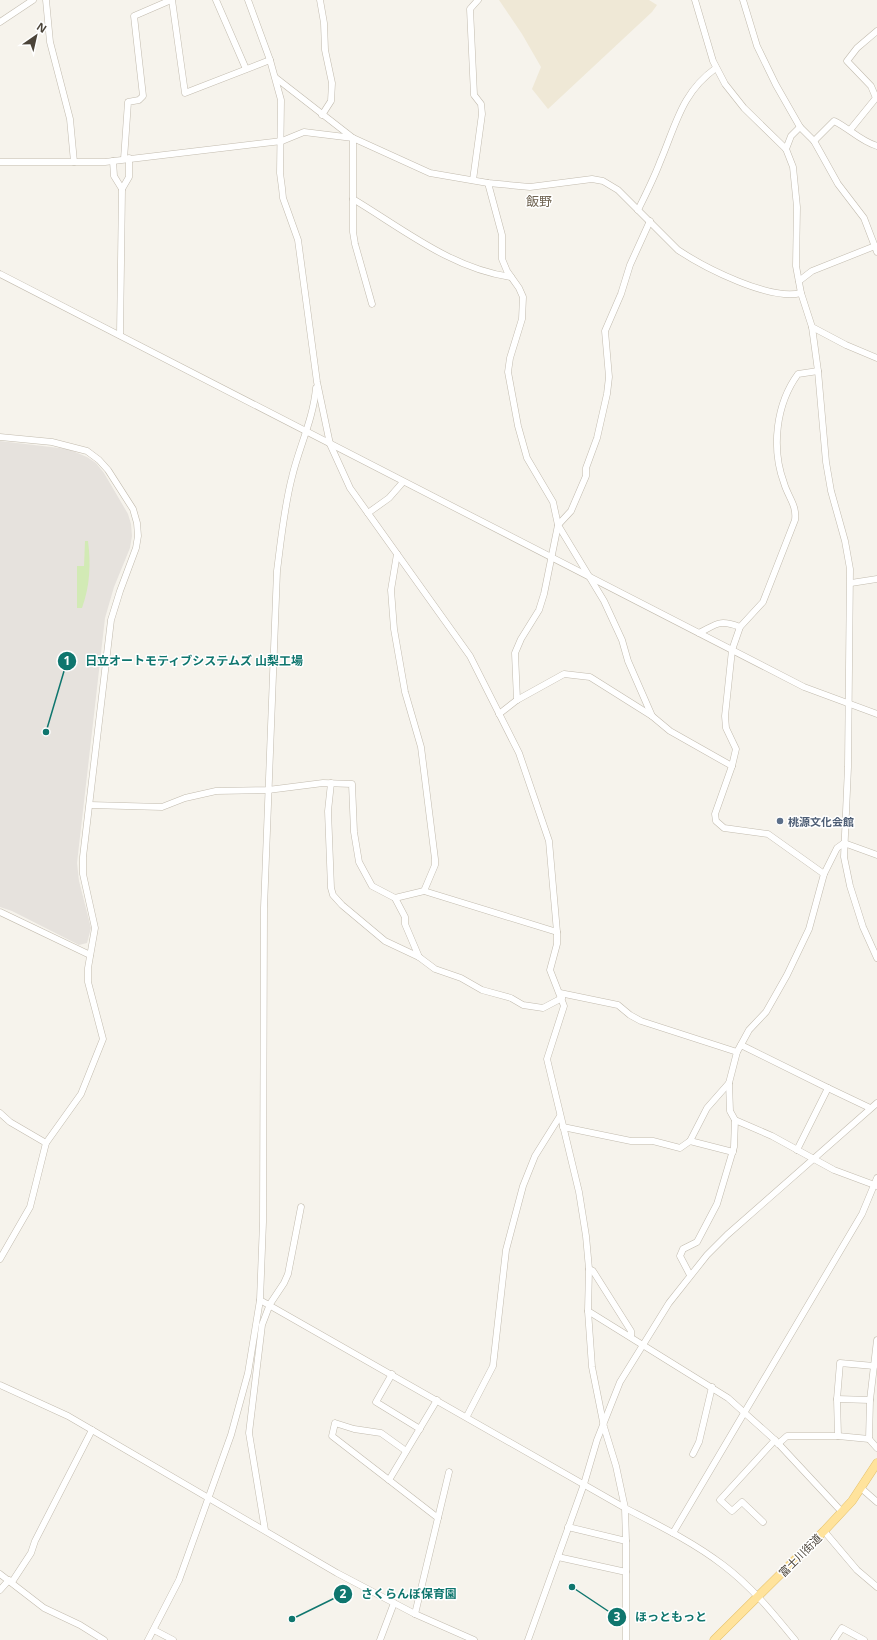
<svg xmlns="http://www.w3.org/2000/svg" width="877" height="1640" font-family="'Open Sans','Noto Sans JP',sans-serif">
	<rect width="100%" height="100%" fill="#f6f3ec"/>
	<!-- industrial -->
	<polygon fill="#e6e2dd" points="0,441 68,449 87,457 96,463 104,473 128,514 131,524 132,536 130,548 114,587 105,618 77,863 79,881 91,928 87,943 79,945 12,911 0,907"/>
	<!-- education -->
	<polygon fill="#efe8d6" points="499,0 649,0 657,5 652,12 548,109 532,89 541,67 522,34"/>
	<!-- green -->
	<path fill="#d2eab5" d="M85,541h3c3,23 2,45 -6,67h-5v-42h7z"/>
	<g fill="none" stroke-linecap="round" stroke-linejoin="round">
		<defs>
			<g id="minor">
				<polyline points="46,0 50,42 70,119 74,162"/>
				<polyline points="172,0 185,93 270,60"/>
				<polyline points="216,0 246,69"/>
				<polyline points="248,0 270,60 281,100 280,173 282,188 283,198 298,240 317,382 330,444 350,488 470,656 519,753 549,841 557,932 557,944 550,970 564,1006 547,1059 579,1192 586,1236 589,1269 588,1311 592,1367 604,1427 616,1466 625,1508 626,1541 626,1640"/>
				<polyline points="320,0 324,23 325,50 332,83 331,101 322,115"/>
				<polyline points="695,0 713,61 725,84 744,108 786,149 793,167 797,207 796,266 801,293 812,327 818,371 826,462 831,491 845,541 850,569 848,767 844,857 850,886 863,927 877,958"/>
				<polyline points="743,0 757,46 776,85 800,127 814,141 838,184 864,218 877,252"/>
				<polyline points="0,22 33,0"/>
				<polyline points="276,78 353,138 353,232 355,244 372,304"/>
				<polyline points="850,130 876,98 871,86 847,61 857,48 877,31"/>
				<path d="M814,141l20,-20c15,7 26,20 43,25"/>
				<polyline points="786,149 791,136 800,127"/>
				<polyline points="124,159 128,102 139,100 143,96 134,16 171,0"/>
				<polyline points="113,161 114,176 122,189"/>
				<path d="M0,162h105l177,-21 22,-9 49,6 77,35 58,10 42,4 62,-8 11,2 15,9 60,60c27,18 92,51 123,43"/>
				<polyline points="473,180 482,114 481,104 474,95 470,9 478,0"/>
				<polyline points="488,183 502,235 502,259 507,271 519,288 523,297 522,319 510,358 508,372 518,426 527,458 553,502 558,525 604,601 622,640 628,661 652,716 670,731 732,766"/>
				<path d="M353,199c50,30 99,70 158,78"/>
				<path d="M638,210c8,-16 16,-32 22,-48 16,-37 21,-69 56,-94"/>
				<polyline points="0,274 804,687 877,714"/>
				<polyline points="799,281 812,271 875,246"/>
				<polyline points="812,327 846,345 877,358"/>
				<polyline points="120,335 122,189 129,177 129,158"/>
				<path d="M818,371l-20,3c-22,30 -27,74 -14,109 4,14 13,22 11,37l-32,82 -23,25 -8,23 -7,66 1,12 10,21 -4,17 -17,48 1,7 8,7 44,6 56,40"/>
				<polyline points="0,437 52,442 87,451 99,460 108,470 133,509 137,523 138,536 136,548 120,591 111,620 83,857 83,874 95,928 88,968 88,982 103,1039 81,1094 46,1143 30,1207 0,1259"/>
				<polyline points="368,513 389,498 403,482"/>
				<polyline points="397,554 391,590 394,629 405,692 421,747 435,859 435,865 424,891"/>
				<polyline points="851,583 877,579"/>
				<path d="M699,633c18,-9 20,-14 41,-6"/>
				<polyline points="517,700 515,653 521,639 539,610 544,594 558,525 571,511 586,476 586,468 597,438 607,394 609,377 605,331 621,294 630,265 650,221"/>
				<polyline points="499,714 517,700 564,674 590,677 652,716"/>
				<polyline points="331,783 328,811 331,888 333,895 342,905 385,941 419,957"/>
				<polyline points="90,805 162,807 185,798 216,791 268,790 323,783 352,784 354,832 359,862 372,886 395,898 405,917 405,924 419,957 435,969 461,978 482,990 511,998 523,1005 543,1008 562,998"/>
				<polyline points="844,843 837,848 824,874 809,929 787,975 766,1012 749,1030 737,1052 729,1083 730,1111 735,1120 772,1136 834,1170 877,1186"/>
				<polyline points="844,843 877,855"/>
				<polyline points="395,898 424,891 557,932"/>
				<polyline points="0,912 90,955"/>
				<polyline points="560,993 618,1005 630,1015 641,1021 737,1052"/>
				<polyline points="741,1045 828,1088 797,1150"/>
				<polyline points="828,1088 870,1108"/>
				<polyline points="0,1113 10,1122 46,1143"/>
				<polyline points="563,1127 631,1141 653,1141 680,1148 690,1141 733,1152"/>
				<polyline points="690,1141 707,1108 729,1083"/>
				<polyline points="589,1269 593,1271 631,1331 631,1337"/>
				<polyline points="690,1275 680,1256 683,1249 697,1242 717,1204 734,1147 735,1120"/>
				<path d="M260,1300l365,208c33,17 68,34 98,57 28,21 50,48 72,75"/>
				<polyline points="588,1311 728,1398 775,1440 842,1512"/>
				<polyline points="877,1340 870,1400 869,1439 877,1448"/>
				<polyline points="392,1374 376,1402 420,1429"/>
				<polyline points="0,1385 68,1416 337,1573 415,1614 474,1640"/>
				<polyline points="837,1399 870,1400"/>
				<polyline points="437,1400 389,1480 438,1518"/>
				<polyline points="467,1416 493,1366 506,1250 523,1186 535,1156 560,1116"/>
				<polyline points="838,1436 837,1399 840,1363 874,1366"/>
				<polyline points="778,1444 787,1436 838,1436 869,1439"/>
				<polyline points="693,1454 699,1442 712,1387"/>
				<polyline points="389,1480 332,1436 335,1423 354,1429 381,1433 406,1451"/>
				<polyline points="861,1488 877,1502"/>
				<polyline points="763,1522 742,1502 732,1511 720,1500 775,1440"/>
				<polyline points="568,1527 626,1541"/>
				<polyline points="265,1530 249,1433 262,1325 270,1304 284,1283 288,1274 301,1207"/>
				<polyline points="824,1531 857,1570 877,1587"/>
				<polyline points="673,1533 862,1214 877,1178"/>
				<polyline points="558,1557 626,1572"/>
				<polyline points="0,1574 44,1608 80,1625 104,1640"/>
				<polyline points="12,1582 31,1553 35,1541 92,1430"/>
				<polyline points="0,1590 9,1580"/>
				<polyline points="415,1614 449,1472"/>
				<polyline points="154,1630 173,1640"/>
				<path d="M148,1640l31,-60 52,-145 17,-62 12,-73 3,-78 1,-314 13,-337c4,-31 7,-63 15,-94 7,-30 21,-57 24,-89"/>
				<polyline points="380,1640 394,1603"/>
				<polyline points="528,1640 584,1484 597,1440 620,1382 669,1303 707,1255 727,1235 877,1103"/>
				<polyline points="834,1640 842,1628 864,1640"/>
			</g>
			<polyline id="major" points="714,1640 824,1531 852,1501 877,1463"/>
		</defs>
		<!-- minor casing -->
		<use href="#minor" stroke="#c2bbae" stroke-width="7"/>
		<!-- major casing -->
		<use href="#major" stroke="#e6c16a" stroke-width="9"/>
		<!-- minor -->
		<use href="#minor" stroke="#fff" stroke-width="6"/>
		<!-- major -->
		<use href="#major" stroke="#ffe39c" stroke-width="8"/>
	</g>
	<!-- markers -->
	<circle fill="#5c6f8a" stroke="#fff" stroke-width="1.5" cx="780" cy="821" r="4"/>
	<g text-anchor="middle" dominant-baseline="central" stroke-width="3" stroke-linejoin="round" paint-order="stroke">
		<!-- service labels -->
		<g font-size="11" font-weight="bold" fill="#4e5e75" stroke="#fff" text-anchor="start">
			<text x="788" y="821">桃源文化会館</text>
		</g>
		<!-- street labels -->
		<g font-size="11" fill="#4b4439" stroke="#fff">
			<text transform="translate(800 1555) rotate(-45)">富士川街道</text>
		</g>
		<!-- quarter labels -->
		<g font-size="13" fill="#6e6250" stroke="#fff">
			<text x="539" y="201">飯野</text>
		</g>
	</g>
	<!-- callouts -->
	<path fill="none" stroke="#0f766e" stroke-width="1.5" d="M46 732L67 661M292 1619L343 1594M572 1587L617 1617"/>
	<g fill="#0f766e" stroke="#fff" stroke-width="1.5">
		<circle cx="46" cy="732" r="4"/>
		<circle cx="292" cy="1619" r="4"/>
		<circle cx="572" cy="1587" r="4"/>
		<circle cx="67" cy="661" r="10"/>
		<circle cx="343" cy="1594" r="10"/>
		<circle cx="617" cy="1617" r="10"/>
	</g>
	<g font-size="12" text-anchor="middle" font-weight="bold" fill="#fff">
		<text x="67" y="665">1</text>
		<text x="343" y="1598">2</text>
		<text x="617" y="1621">3</text>
	</g>
	<g font-size="12" text-anchor="middle" font-weight="bold" fill="#0f766e" stroke="#fff" stroke-width="3" stroke-linejoin="round" paint-order="stroke">
		<text x="194" y="665">日立オートモティブシステムズ 山梨工場</text>
		<text x="409" y="1598">さくらんぼ保育園</text>
		<text x="671" y="1621">ほっともっと</text>
	</g>
	<!-- north arrow -->
	<g transform="translate(36 36) rotate(34)" stroke="#ffffff" stroke-width="3" paint-order="stroke">
	<path d="M0-3L7 15L0 10L-7 15Z" fill="#4b4439"/>
	<text y="-6" font-size="11" font-weight="bold" text-anchor="middle" fill="#4b4439">N</text>
	</g>
</svg>
